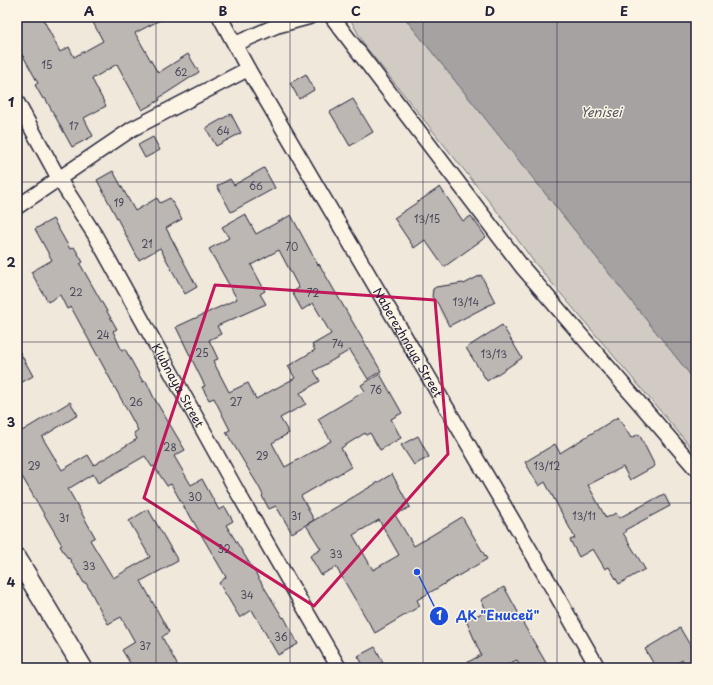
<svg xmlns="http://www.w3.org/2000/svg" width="713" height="685" font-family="'Playpen Sans',sans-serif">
	<rect width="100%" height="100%" fill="#efe8db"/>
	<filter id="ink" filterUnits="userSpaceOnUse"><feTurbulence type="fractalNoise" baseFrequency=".025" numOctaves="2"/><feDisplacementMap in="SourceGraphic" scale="8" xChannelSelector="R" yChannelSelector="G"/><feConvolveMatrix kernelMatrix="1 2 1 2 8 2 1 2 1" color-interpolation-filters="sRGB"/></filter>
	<g filter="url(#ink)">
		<!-- green -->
		<polygon fill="#d1cbc3" stroke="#7a767f" points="349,17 404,17 696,382 696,453 534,262 496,210 365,46"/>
		<!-- water -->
		<polygon fill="#a6a2a2" stroke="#716f79" points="404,17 696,17 696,382"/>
		<!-- building -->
		<g fill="#bcb7b3" stroke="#22223b" fill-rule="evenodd">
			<polygon points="17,17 42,17 60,52 69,47 74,57 103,41 90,17 166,17 135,33 158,73 188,54 199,72 159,98 160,100 142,110 117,64 92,79 106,106 84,118 93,136 72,147 45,98 43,99 35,85 38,83 22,54 17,57"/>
			<polygon points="306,74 314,90 299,99 290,83"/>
			<polygon points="353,99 373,132 350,146 330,112"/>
			<polygon points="231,114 241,133 216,146 206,128"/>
			<polygon points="153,137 160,150 145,158 138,145"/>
			<polygon points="264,168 275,188 231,212 217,186 230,179 234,185"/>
			<polygon points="113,171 135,211 157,198 160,203 170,198 182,219 166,228 197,287 185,294 160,248 139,260 97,180"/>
			<polygon points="440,187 463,221 471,216 486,237 444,267 425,240 414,248 394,218"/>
			<path d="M245,214l11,20 35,-19 27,50 1,-1 62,107 -13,8 -18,-29 -36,21 6,10 -20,12 6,11 -26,14 9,15 -17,10 13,24 46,-26 -13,-22 47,-28 -4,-6 19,-11 22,39 -11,6 10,19 -21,12 -10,-17 -4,2 -1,-2 -24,15 10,19 -50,29 13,24 -22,13 -16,-27 -7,3 -7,-13 1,-1 -4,-8 -33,-55 4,-2 -16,-32 -5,2 -7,-13 3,-1 -29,-59 61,-28 -28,-50 20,-11 -7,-11zM279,250l20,38 -7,4 10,18 11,-7 18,31 -19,11 3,5 -27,16 7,12 -39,21 -8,-16 -19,9 -16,-31 5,-2 -9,-19 12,-6 -4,-8 49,-22 -6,-10 5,-3 -14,-26z"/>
			<polygon points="53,219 70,249 74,247 83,262 80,264 117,329 113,331 122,351 125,349 143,382 146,381 154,398 185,450 174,456 191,485 202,479 219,510 225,507 233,521 226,525 283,618 284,617 298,644 278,655 252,610 240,618 219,583 226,577 189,514 188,514 171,484 167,486 154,466 152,467 145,456 98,483 93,474 68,489 95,537 90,540 113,578 150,557 129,521 148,509 178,561 141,581 169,632 162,637 179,668 133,668 122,650 135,642 121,617 108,624 86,583 84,583 69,558 68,559 60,546 62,545 17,468 17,434 70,402 78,415 42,437 62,470 88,455 94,465 137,439 134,433 138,430 71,307 67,309 60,295 48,302 31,272 52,260 35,229"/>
			<polygon points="481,275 495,302 449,326 438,304 432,297 433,289 436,287 463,283 464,284"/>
			<polygon points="502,325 522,358 487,381 466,348"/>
			<polygon points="17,347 33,376 17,385"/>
			<polygon points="618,417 631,438 639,434 655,466 630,480 623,467 588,485 606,518 616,513 619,518 664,494 670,506 625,530 626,532 623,533 645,569 619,584 609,567 605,569 593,549 579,557 570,540 575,538 545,482 539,486 525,462 555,444 560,453"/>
			<polygon points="418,436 429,457 414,465 401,445"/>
			<path d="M392,474l18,33 -15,8 19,31 48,-29 25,42 -70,41 3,6 -45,27 -39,-66 -15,8 -11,-19 11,-7 -15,-24zM379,520l20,35 -26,15 -20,-35z"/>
			<polygon points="504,587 518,612 517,613 549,668 521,668 517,660 499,668 457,668 481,655 466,620 487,611 481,600"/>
			<polygon points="680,628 691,647 696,644 696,668 687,668 682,660 670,668 656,668 645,649"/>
			<polygon points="375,647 383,662 371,668 365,668 358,656"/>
		</g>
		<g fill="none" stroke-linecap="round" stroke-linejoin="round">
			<defs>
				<g id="minor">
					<path id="s1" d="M220,17l28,52 305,520 45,79"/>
					<polyline points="332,17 523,268 696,469"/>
					<polyline points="235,44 276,26 309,17"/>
					<path id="s2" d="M17,102l42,77 36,56 143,258 101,175"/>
					<polyline points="17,207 132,129 248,69"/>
				</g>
				<polyline id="tertiary" points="17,558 83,668"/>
			</defs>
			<!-- minor casing -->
			<use href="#minor" stroke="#22223b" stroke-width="17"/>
			<!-- tertiary casing -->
			<use href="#tertiary" stroke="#22223b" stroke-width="21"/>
			<!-- minor -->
			<use href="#minor" stroke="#fcf5e5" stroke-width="14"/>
			<!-- tertiary -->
			<use href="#tertiary" stroke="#fcf5e5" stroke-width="18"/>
		</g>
	</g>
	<!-- marked area -->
	<path fill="none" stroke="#c2185b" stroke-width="3" stroke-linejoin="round" d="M215,285l220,15 13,154 -134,152 -170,-108z"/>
	<!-- grid -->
	<path fill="none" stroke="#22223b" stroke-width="1" stroke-opacity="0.55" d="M156,17v651M290,17v651M423,17v651M557,17v651M17,182h679M17,342h679M17,503h679"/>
	<g text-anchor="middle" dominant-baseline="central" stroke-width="3" stroke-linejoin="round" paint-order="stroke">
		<!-- number labels -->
		<g font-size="10" fill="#484759">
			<text x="47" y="64">15</text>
			<text x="181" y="71">62</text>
			<text x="74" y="125">17</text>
			<text x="223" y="130">64</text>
			<text x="256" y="185">66</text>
			<text x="119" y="202">19</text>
			<text x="427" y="218">13/15</text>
			<text x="147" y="243">21</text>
			<text x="292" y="246">70</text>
			<text x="76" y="291">22</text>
			<text x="313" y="292">72</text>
			<text x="466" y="301">13/14</text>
			<text x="103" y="334">24</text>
			<text x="338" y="343">74</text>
			<text x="202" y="352">25</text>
			<text x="494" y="353">13/13</text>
			<text x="376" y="389">76</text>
			<text x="136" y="401">26</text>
			<text x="236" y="401">27</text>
			<text x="170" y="446">28</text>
			<text x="262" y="455">29</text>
			<text x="34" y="465">29</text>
			<text x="547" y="465">13/12</text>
			<text x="195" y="496">30</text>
			<text x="296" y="515">31</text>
			<text x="584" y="515">13/11</text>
			<text x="64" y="517">31</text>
			<text x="224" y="548">32</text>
			<text x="336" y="553">33</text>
			<text x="89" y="565">33</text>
			<text x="247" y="594">34</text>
			<text x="281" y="636">36</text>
			<text x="145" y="645">37</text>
		</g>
		<!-- street labels -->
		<g font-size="12" fill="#22223b" stroke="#fcf5e5">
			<text stroke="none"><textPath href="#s1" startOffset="376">Naberezhnaya Street</textPath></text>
			<text stroke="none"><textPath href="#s2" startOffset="326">Klubnaya Street</textPath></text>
		</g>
		<!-- water labels -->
		<g font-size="13" font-style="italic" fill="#575564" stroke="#fcf5e5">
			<text x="601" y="111">Yenisei</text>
		</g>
	</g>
	<!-- callouts -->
	<path fill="none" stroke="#1d4ed8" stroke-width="1.5" d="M417 572L439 616"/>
	<g fill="#1d4ed8" stroke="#fcf5e5" stroke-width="1.5">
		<circle cx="417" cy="572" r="4"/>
		<circle cx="439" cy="616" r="10"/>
	</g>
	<g font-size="12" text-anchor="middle" font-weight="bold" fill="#fff">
		<text x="439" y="620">1</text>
	</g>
	<g font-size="13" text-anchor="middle" font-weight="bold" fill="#1d4ed8" stroke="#fcf5e5" stroke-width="3" stroke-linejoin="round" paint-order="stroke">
		<text x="498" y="620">ДК "Енисей"</text>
	</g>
	<!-- margin -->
	<rect width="713" height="685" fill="none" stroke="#fcf5e5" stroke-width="44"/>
	<rect x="22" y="22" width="669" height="641" fill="none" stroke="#22223b" stroke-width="1.5"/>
	<g font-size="13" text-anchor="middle" font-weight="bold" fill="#22223b">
		<text x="89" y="16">A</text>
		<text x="223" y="16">B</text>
		<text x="356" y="16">C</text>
		<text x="490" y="16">D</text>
		<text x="624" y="16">E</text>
		<text x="11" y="107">1</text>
		<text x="11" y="267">2</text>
		<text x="11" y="427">3</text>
		<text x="11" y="587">4</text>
	</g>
</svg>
